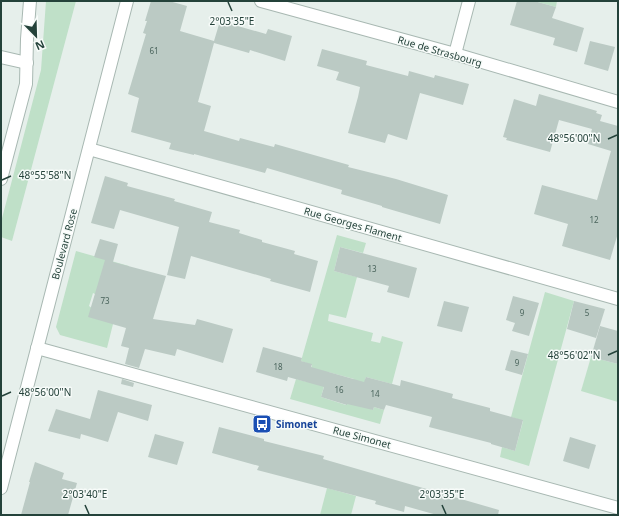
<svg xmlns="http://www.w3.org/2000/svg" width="619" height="516" font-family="'Noto Sans',sans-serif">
	<rect width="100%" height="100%" fill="#e6efeb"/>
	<!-- green -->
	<g fill="#bfe0c8" fill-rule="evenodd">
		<polygon points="46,1 76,1 12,241 1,237 1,222 41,70"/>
		<polygon points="534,1 557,1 556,7"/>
		<path d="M337,235l29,8 -3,10 -23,-6 -6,24 23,6 -11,41 -17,-4 -1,7 45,12 -2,8 9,2 2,-7 21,6 -11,42 -26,-7 -7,26 14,7 1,-3 10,3 -4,14 -90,-25 6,-20 11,3 5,-17 -11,-4zM328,372l26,7 -8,26 -25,-8z"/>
		<polygon points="76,251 129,266 123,290 95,294 93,293 89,306 113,324 107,348 60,335 56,327"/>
		<polygon points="545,292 574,301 529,466 500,457 502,447 515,451 523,421 511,417"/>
		<polygon points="591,357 618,364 618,402 581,391"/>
		<polygon points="327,488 356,496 351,515 320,515"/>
	</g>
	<!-- building -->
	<g fill="#bbcac4">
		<polygon points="151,1 169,1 187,6 180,31 214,41 220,21 266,34 268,29 292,36 285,61 250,50 249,53 214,43 198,102 211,106 204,131 239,141 240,138 274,147 275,144 349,165 348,167 396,179 448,195 440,224 382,207 382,206 341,194 342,190 267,168 265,173 194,154 194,155 169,149 171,143 131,132 139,98 128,94 146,34 143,33 147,21 145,21"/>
		<polygon points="517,1 534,1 556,7 552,18 584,28 577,52 553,45 555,38 510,25"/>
		<polygon points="590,41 615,47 608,71 584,64"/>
		<polygon points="322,49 367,61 366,65 408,76 409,71 434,78 435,75 469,84 463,105 420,93 407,140 388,134 385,143 348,133 358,97 360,87 336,80 339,72 317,66"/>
		<polygon points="539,94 597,111 596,113 602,115 600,121 618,126 618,233 610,260 562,246 568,224 534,214 542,185 597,200 611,151 588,144 592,129 559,120 550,152 506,140 507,138 503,137 514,99 536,106"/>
		<polygon points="105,176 128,183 127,186 175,199 174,201 212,212 209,222 240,230 239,233 262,240 262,242 295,251 294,254 318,261 310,292 270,281 271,279 191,256 185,279 167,275 179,227 120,210 114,229 91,223"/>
		<polygon points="100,239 118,244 113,262 166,276 153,319 195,325 197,319 233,329 223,363 177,349 175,356 145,349 139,368 125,364 129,348 121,346 126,328 88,317 105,260 94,257"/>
		<polygon points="340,247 417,268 409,298 387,292 389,286 334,271"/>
		<polygon points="513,296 539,303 529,336 512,331 515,323 506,320"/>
		<polygon points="444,301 469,307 462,332 437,326"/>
		<polygon points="574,301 605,309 596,338 567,329"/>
		<polygon points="600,326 618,331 618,364 591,357"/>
		<polygon points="263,347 302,358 301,361 312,364 311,367 364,382 366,377 400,386 401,380 453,394 452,398 490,408 490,411 523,420 515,451 491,444 491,443 429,427 432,417 386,405 384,410 374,407 373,410 347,404 347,405 321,397 324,387 288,377 287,381 256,372"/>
		<polygon points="511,350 528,354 522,375 505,370"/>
		<polygon points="122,379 134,383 133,387 121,384"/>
		<polygon points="98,390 152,405 148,421 118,412 108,442 81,434 80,439 48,431 56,409 90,419"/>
		<polygon points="219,427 264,439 264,441 324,456 323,459 499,510 498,515 437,515 405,506 404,512 375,504 376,501 257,470 259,466 212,453"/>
		<polygon points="155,434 184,442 177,465 148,457"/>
		<polygon points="570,437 596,445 589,469 563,461"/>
		<polygon points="35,462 64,473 62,479 77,483 68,515 21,515 30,482 29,482"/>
	</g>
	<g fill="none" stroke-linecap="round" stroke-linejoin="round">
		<defs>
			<g id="street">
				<polyline points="261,1 455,54 618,102"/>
				<polyline points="455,54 469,1"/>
				<polyline points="1,57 27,63"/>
				<polyline points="89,149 618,299"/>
				<polyline points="1,179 26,84 27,39 30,1"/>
				<polyline points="37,348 618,508"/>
				<polyline points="1,488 127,1"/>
			</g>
		</defs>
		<!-- street casing -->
		<use href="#street" stroke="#a8b8b2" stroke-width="14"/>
		<!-- street -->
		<use href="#street" stroke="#fff" stroke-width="12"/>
	</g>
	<!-- ticks -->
	<path fill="none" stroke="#24423a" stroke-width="1.5" d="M228,2l4,9M608,139l9,-4M2,180l9,-4M608,355l9,-4M2,396l9,-4M85,505l4,9M442,505l4,9"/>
	<!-- icons -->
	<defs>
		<symbol id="bus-square" viewBox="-11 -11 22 22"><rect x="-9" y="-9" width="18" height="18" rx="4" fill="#1a4fb4" stroke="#f7fbf9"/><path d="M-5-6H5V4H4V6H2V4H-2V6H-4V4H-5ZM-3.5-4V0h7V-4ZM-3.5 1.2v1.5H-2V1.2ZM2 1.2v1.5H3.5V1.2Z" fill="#fff"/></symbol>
	</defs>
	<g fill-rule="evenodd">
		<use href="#bus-square" x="251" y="413" width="22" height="22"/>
	</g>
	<g text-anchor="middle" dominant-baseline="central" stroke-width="3" stroke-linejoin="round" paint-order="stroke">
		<!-- number labels -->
		<g font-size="8" fill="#4a645c">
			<text x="154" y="50">61</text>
			<text x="594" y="219">12</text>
			<text x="372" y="268">13</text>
			<text x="105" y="300">73</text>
			<text x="522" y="312">9</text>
			<text x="587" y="312">5</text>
			<text x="517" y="362">9</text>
			<text x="278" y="366">18</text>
			<text x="339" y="389">16</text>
			<text x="375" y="393">14</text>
		</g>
		<!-- street labels -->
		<g font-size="10" fill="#24423a" stroke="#f7fbf9">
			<text transform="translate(440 51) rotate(16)">Rue de Strasbourg</text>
			<text transform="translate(353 224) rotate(16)">Rue Georges Flament</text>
			<text transform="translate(64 244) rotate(-75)">Boulevard Rose</text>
			<text transform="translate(362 437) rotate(15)">Rue Simonet</text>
		</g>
		<!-- transit labels -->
		<g font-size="10" font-weight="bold" fill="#164399" stroke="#f7fbf9" text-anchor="start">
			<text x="276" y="424">Simonet</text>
		</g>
	</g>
	<g font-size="10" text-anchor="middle" fill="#24423a" stroke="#f7fbf9" stroke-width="3" stroke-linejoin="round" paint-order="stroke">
		<text x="232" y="25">2°03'35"E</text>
		<text x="574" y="142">48°56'00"N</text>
		<text x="45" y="179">48°55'58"N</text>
		<text x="574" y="359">48°56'02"N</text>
		<text x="45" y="396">48°56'00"N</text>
		<text x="85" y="498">2°03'40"E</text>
		<text x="442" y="498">2°03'35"E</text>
	</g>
	<!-- border -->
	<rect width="619" height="516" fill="none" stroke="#24423a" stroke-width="4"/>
	<!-- north arrow -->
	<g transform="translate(36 36) rotate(157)" stroke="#f7fbf9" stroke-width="3" paint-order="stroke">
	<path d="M0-3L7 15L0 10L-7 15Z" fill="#24423a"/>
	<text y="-6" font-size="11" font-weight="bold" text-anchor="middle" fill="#24423a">N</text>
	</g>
</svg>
